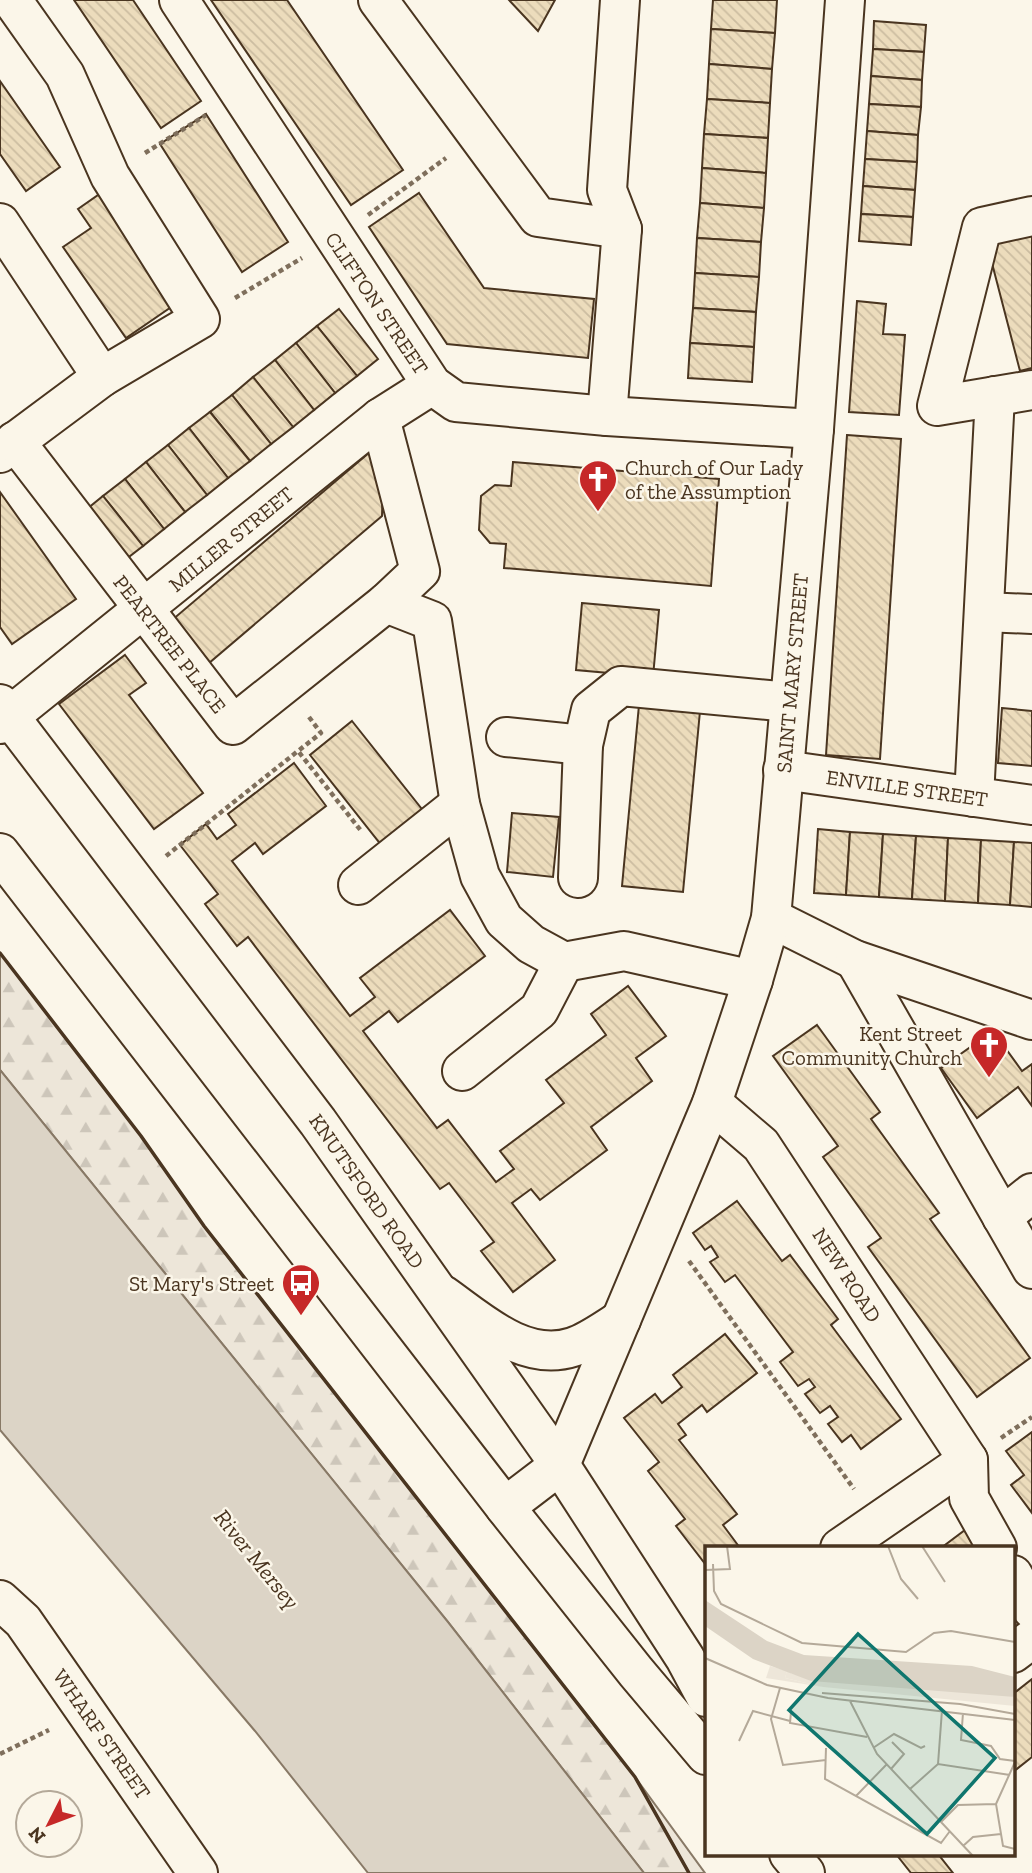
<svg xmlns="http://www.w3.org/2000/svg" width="1032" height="1873" font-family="'Zilla Slab',serif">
	<defs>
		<pattern id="forest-firs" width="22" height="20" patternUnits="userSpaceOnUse" patternTransform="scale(1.75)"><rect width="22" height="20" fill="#ede6d9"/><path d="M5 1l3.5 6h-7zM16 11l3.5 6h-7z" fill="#cdc6ba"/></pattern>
		<pattern id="building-back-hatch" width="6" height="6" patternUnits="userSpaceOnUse" patternTransform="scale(1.75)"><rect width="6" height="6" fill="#ecdcbc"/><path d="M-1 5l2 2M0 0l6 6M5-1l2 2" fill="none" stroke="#ccbda1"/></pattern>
	</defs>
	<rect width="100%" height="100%" fill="#fbf6e9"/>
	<!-- green -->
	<polygon fill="#ede6d9" stroke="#887966" stroke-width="2" points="635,1777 705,1873 689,1873"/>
	<!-- forest -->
	<polygon fill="url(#forest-firs)" stroke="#887966" stroke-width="2" points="0,953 141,1136 204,1226 635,1777 689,1873 644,1873 448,1622 0,1070"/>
	<!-- water -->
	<polygon fill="#dcd4c6" stroke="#887966" stroke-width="2" points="0,1070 448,1622 644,1873 368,1873 255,1731 0,1430"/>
	<!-- building -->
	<g fill="url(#building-back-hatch)" stroke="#4a3520" stroke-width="2">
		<polygon points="74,0 133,0 201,101 161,128"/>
		<polygon points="211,0 287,0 403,170 351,205"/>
		<polygon points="509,0 555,0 538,31"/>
		<polygon points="713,0 777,0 775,33 711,29"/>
		<polygon points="874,21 926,25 924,52 873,49"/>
		<polygon points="711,29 775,33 772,69 709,64"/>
		<polygon points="873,49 924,52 922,80 871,76"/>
		<polygon points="709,64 772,69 770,103 707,99"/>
		<polygon points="871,76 922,80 921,107 869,104"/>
		<polygon points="0,81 60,167 26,191 0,154"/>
		<polygon points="707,99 770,103 768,138 704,134"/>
		<polygon points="869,104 921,107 918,135 867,131"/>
		<polygon points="206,114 288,242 242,272 160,144"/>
		<polygon points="867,131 918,135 917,162 865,159"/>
		<polygon points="704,134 768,138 766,173 702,168"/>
		<polygon points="865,159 917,162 915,190 863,186"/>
		<polygon points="702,168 766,173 764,208 700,203"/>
		<polygon points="863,186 915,190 913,217 861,214"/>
		<polygon points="101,193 177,303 126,338 63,247 91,228 78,209"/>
		<polygon points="419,193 484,288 594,299 588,358 447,344 369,227"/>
		<polygon points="700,203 764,208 761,242 697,238"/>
		<polygon points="861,214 913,217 911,245 859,241"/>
		<polygon points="1032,233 1032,368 1020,371 987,244"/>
		<polygon points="697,238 761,242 759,277 695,273"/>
		<polygon points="695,273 759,277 756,312 693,308"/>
		<polygon points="857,301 886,304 883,334 905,335 899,415 849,412"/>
		<polygon points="693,308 756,312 754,347 690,343"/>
		<polygon points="339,309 378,359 357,376 317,326"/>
		<polygon points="317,326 357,376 335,393 296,343"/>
		<polygon points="296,343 335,393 314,410 275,360"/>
		<polygon points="690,343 754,347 752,382 688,378"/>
		<polygon points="275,360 314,410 293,427 253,377"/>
		<polygon points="253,377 293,427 271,444 232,395"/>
		<polygon points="232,395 271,444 250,461 210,412"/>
		<polygon points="210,412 250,461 228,478 189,428"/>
		<polygon points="189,428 228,478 207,495 168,445"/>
		<polygon points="847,435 901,439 880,759 826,755"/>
		<polygon points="168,445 207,495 185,512 146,462"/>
		<polygon points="370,452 383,481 382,516 202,669 165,626"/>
		<polygon points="146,462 185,512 164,529 125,479"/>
		<polygon points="513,462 719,479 711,586 504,568 506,544 490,543 479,530 481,496 495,485 511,486"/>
		<polygon points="125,479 164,529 143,546 103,496"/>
		<polygon points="0,492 76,599 12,644 0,627"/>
		<polygon points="103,496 143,546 121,563 82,513"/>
		<polygon points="582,603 659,610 653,677 576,670"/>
		<polygon points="125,655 146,683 129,695 203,793 154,829 59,704"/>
		<polygon points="639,705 700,711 683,892 622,886"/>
		<polygon points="1002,708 1032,711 1032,766 998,763"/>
		<polygon points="352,721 429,818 386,851 310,755"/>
		<polygon points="294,763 326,806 263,854 255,843 232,861 350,1016 375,997 360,978 450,910 485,956 398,1022 389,1011 363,1031 437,1128 448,1120 496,1182 514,1169 500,1151 564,1103 546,1080 606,1035 591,1014 628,986 666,1036 636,1058 652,1081 591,1127 607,1150 540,1200 531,1189 512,1203 555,1260 513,1292 481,1251 494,1242 449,1183 440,1189 248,937 237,946 205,904 218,894 180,845 206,824 217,839 236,825 228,814"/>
		<polygon points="512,813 559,817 553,877 507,872"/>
		<polygon points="818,829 850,832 846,895 814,893"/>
		<polygon points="850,832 883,834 879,897 846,895"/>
		<polygon points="883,834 916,836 912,899 879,897"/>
		<polygon points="916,836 948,838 945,901 912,899"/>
		<polygon points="948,838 981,840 978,903 945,901"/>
		<polygon points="981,840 1014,842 1010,905 978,903"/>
		<polygon points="1014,842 1032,843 1032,907 1010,905"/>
		<polygon points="817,1025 880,1112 871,1119 939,1213 930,1219 1030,1358 977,1397 868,1247 881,1238 823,1157 838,1146 773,1056"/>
		<polygon points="993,1031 1022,1071 1032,1064 1032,1106 1018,1087 977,1118 941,1068"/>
		<polygon points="737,1201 782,1261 790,1255 838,1319 831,1325 901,1419 861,1449 851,1435 842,1442 828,1424 838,1417 830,1406 820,1413 805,1394 815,1387 809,1379 798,1386 780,1362 793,1352 735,1275 725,1282 710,1262 718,1257 711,1246 705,1250 693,1233"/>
		<polygon points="725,1334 757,1373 707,1412 702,1405 678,1424 686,1435 679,1440 737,1514 723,1525 740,1548 706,1548 706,1565 676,1526 685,1519 648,1471 659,1462 624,1418 655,1394 662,1403 682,1387 673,1375"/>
		<polygon points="1032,1432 1032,1513 1011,1485 1024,1475 1006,1451"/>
		<polygon points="965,1530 978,1548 941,1548"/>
		<polygon points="1032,1679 1032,1757 1013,1772 1013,1694"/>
		<polygon points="896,1854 938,1854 953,1873 911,1873"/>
	</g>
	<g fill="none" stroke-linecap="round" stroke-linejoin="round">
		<defs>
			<g id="minor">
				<polyline points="12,0 65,75 110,176 200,319 102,377"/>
				<polyline points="179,0 432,385 456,402 607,416 814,429"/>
				<polyline points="378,0 538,217 622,229"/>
				<polyline points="1032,216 982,227 937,406 1032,390"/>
				<polyline points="0,223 102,377 0,453"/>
				<polyline points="607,416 622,229 607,190 620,0"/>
				<polyline points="15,441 233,725 386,603 420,571 380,418"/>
				<polyline points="386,603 432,621 460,804 480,876 504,920 531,944 564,962 624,951 753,980"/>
				<polyline points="984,612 1032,614"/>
				<polyline points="0,724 380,418 432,385"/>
				<polyline points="506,737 583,745"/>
				<polyline points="783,770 1032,805"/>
				<polyline points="974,797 995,396"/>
				<polyline points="578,878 583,745 591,710 621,686 789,702"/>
				<polyline points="358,885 460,804"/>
				<polyline points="771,918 855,960 1032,1020"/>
				<polyline points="855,960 1032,1269"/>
				<polyline points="462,1071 539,1010 564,962"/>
				<polyline points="712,1103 761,1145 968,1460 969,1498 997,1548"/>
				<polyline points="1002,1217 1032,1193"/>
				<path d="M443,1295c37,26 81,68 130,52 16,-5 33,-18 48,-27"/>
				<polyline points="505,1507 560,1465 712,1103 753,980 771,918 814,429 845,0"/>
				<polyline points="840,1548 968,1460"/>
				<polyline points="1013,1575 1032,1609"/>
				<polyline points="0,1600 23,1621 198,1873"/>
				<polyline points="1013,1653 1032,1639"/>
			</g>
			<g id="highway">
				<polyline points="0,704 318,1122 560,1465 685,1658 706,1697"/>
				<polyline points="0,853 505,1507 636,1672 706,1755"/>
				<polyline points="789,1854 805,1873"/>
			</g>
		</defs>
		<!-- minor casing -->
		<use href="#minor" stroke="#4a3520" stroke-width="42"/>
		<!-- highway casing -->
		<use href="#highway" stroke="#4a3520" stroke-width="42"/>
		<!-- path -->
		<g stroke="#7f6f5c" stroke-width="4.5" stroke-dasharray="5 3.5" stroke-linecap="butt">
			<polyline points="145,153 206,115"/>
			<polyline points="368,215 446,158"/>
			<polyline points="235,298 302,258"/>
			<polyline points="309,717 321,733 298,751 362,832"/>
			<polyline points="166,856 298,751"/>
			<polyline points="689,1261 854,1489"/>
			<polyline points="1001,1438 1032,1417"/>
			<polyline points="0,1754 49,1730"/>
		</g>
		<!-- minor -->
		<use href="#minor" stroke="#fbf6e9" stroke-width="38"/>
		<!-- highway -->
		<use href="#highway" stroke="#fbf6e9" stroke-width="38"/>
		<!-- wall -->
		<polyline stroke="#4a3520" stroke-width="3.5" points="0,953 141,1136 204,1226 635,1777 689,1873"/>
	</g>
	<!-- icons -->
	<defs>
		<symbol id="church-pin" viewBox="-11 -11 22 30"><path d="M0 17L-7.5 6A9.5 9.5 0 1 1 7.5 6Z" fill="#c62828" stroke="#fbf6e9"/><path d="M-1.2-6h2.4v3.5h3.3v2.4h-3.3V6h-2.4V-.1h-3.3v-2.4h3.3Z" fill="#fff"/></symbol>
		<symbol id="bus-pin" viewBox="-11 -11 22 30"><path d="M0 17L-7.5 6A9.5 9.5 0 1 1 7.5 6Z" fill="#c62828" stroke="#fbf6e9"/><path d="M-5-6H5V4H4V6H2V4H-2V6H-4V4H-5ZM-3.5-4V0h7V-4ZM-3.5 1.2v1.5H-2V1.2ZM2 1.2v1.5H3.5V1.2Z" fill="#fff"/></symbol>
	</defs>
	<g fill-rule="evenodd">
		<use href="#church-pin" x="576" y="457" width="44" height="60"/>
		<use href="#church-pin" x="967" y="1023" width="44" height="60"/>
		<use href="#bus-pin" x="279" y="1261" width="44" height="60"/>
	</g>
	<g text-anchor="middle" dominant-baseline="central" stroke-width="5" stroke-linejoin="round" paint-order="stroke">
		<!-- street labels -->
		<g font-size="21" fill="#4a3520" stroke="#fbf6e9">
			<text transform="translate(377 303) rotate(56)">CLIFTON STREET</text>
			<text transform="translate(231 539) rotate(-39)">MILLER STREET</text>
			<text transform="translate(170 644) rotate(52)">PEARTREE PLACE</text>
			<text transform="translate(792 673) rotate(-85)">SAINT MARY STREET</text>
			<text transform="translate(907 788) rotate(8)">ENVILLE STREET</text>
			<text transform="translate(367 1191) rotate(55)">KNUTSFORD ROAD</text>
			<text transform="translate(847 1275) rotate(57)">NEW ROAD</text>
			<text transform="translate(102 1734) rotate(55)">WHARF STREET</text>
		</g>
		<!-- poi labels -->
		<g font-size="21" fill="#4a3520" stroke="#fbf6e9" text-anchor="end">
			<text x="625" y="467" text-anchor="start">Church of Our Lady<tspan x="625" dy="24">of the Assumption</tspan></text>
			<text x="962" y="1033">Kent Street<tspan x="962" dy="24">Community Church</tspan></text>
			<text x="274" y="1283">St Mary's Street</text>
		</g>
		<!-- water labels -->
		<g font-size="23" font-style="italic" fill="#4a3520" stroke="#fbf6e9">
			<text transform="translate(257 1559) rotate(51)">River Mersey</text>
		</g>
	</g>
	<!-- overview -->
	<g transform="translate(705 1546)">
		<rect width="310" height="310" fill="#fbf6e9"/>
		<path d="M65,120l17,5 -2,7 38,9 -57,-9z" fill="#ede6d9"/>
		<path d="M82,124l5,4 198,18 25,5v9l-192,-19 -38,-9z" fill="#ede6d9"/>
		<path d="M0,54l62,41 37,14 168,11 43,11v20l-204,-16 -58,-22 -48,-33z" fill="#dcd4c6"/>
		<path fill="none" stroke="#b4a999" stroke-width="2" d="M183,0l13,33 17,20M217,0l23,36M8,18l1,27 7,13 81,39 104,9 28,-19 17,-2 64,11M0,24l25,-1 -3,-23M0,112l62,27 61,13 187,22M75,142l-9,31 12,46 43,-5M117,147l138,11 55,10M145,155l27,53 96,102M86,166l-1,11 77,14M258,167l-2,27 30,6 9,13 15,2M34,195l14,-30 37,10M121,202l-1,31 116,64 9,-12M168,202l21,-14 27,14 4,-2M310,216l-19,42 7,42 12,3M233,218l4,-54M186,223l13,-15 -12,-12M205,243l28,-25 72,11M151,250l31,-32M236,276l17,-17 38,-1M258,300l10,-9 28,-3"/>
		<path fill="#0f766e" fill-opacity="0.15" stroke="#0f766e" stroke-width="3.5" d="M153,88l137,124 -68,76 -138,-124z"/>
		<rect width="310" height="310" fill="none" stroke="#4a3520" stroke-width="3.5"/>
	</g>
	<!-- north arrow -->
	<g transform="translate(49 1824) rotate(228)"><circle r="33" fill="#fbf6e9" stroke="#b4a999" stroke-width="2"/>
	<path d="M0-5L12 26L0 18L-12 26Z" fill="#c62828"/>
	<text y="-10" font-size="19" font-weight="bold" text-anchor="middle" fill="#4a3520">N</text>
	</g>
</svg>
